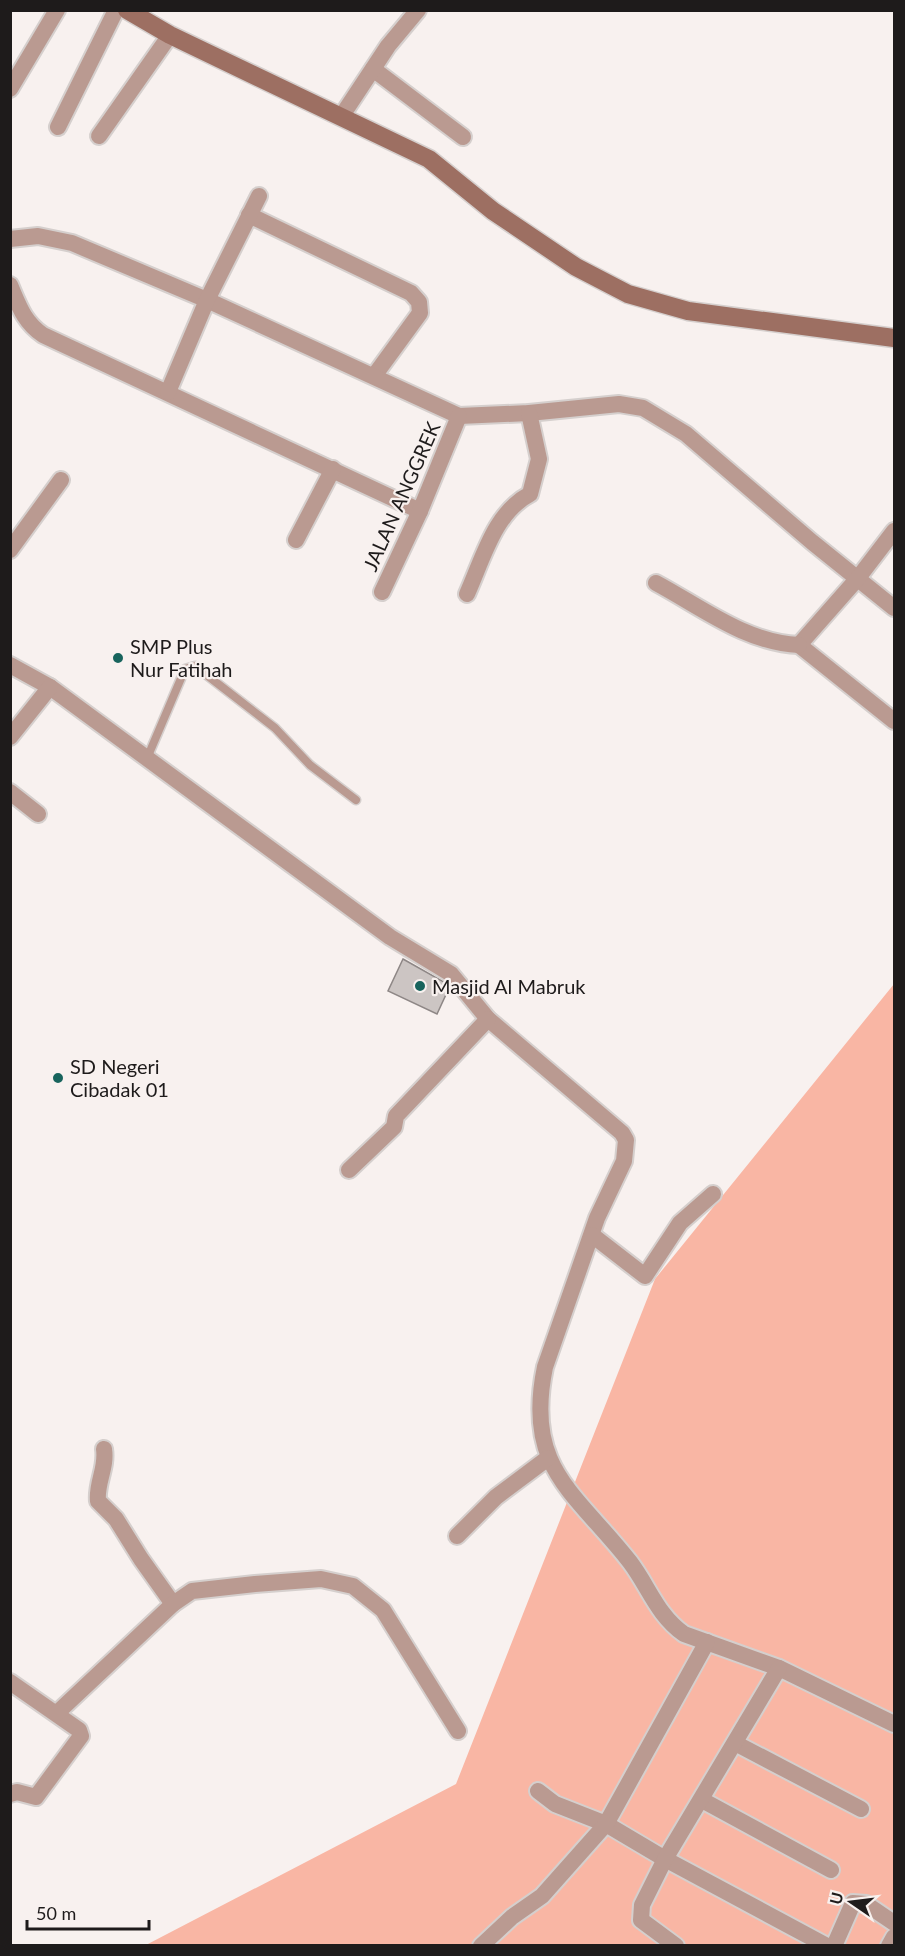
<svg xmlns="http://www.w3.org/2000/svg" width="905" height="1956" font-family="Lato,sans-serif">
	<rect width="100%" height="100%" fill="#f8f1ef"/>
	<!-- green -->
	<polygon fill="#f9b6a4" points="894,984 894,1945 144,1946 456,1784 655,1279"/>
	<!-- building -->
	<polygon fill="#ccc5c3" stroke="#8e8786" stroke-width="1.5" points="403,959 444,982 449,988 437,1014 388,991"/>
	<g fill="none" stroke-linecap="round" stroke-linejoin="round">
		<defs>
			<polyline id="lane" points="148,756 185,669 195,666 275,728 310,765 356,800"/>
			<g id="street">
				<polyline points="373,69 463,137"/>
				<polyline points="10,89 57,10"/>
				<polyline points="341,117 388,46 418,10"/>
				<polyline points="58,127 116,10"/>
				<polyline points="99,136 170,35"/>
				<polyline points="249,215 411,293 419,302 420,313 374,376"/>
				<polyline points="10,239 38,236 72,243 207,300 459,416 529,413 619,404 643,408 686,434 812,542 894,608"/>
				<path d="M10,285c9,21 14,37 33,50l377,176"/>
				<polyline points="168,392 207,300 259,196"/>
				<polyline points="894,531 858,578 799,645 894,721"/>
				<polyline points="296,540 333,469"/>
				<polyline points="10,550 61,480"/>
				<path d="M656,583c45,24 90,60 143,62"/>
				<polyline points="382,592 420,511 459,416"/>
				<path d="M467,594c16,-35 27,-81 63,-100l9,-35 -10,-46"/>
				<path d="M10,665l40,22 340,250 61,37 37,45 134,114 4,7 -2,21 -27,57 -52,149c-21,101 30,125 85,195 19,25 27,53 54,72l95,34 115,56"/>
				<polyline points="10,737 50,687"/>
				<polyline points="10,792 38,814"/>
				<polyline points="349,1170 394,1127 396,1116 488,1019"/>
				<polyline points="592,1235 645,1276 680,1223 713,1194"/>
				<path d="M104,1449c3,19 -8,34 -6,52l18,18 25,40 32,45"/>
				<polyline points="457,1536 496,1497 548,1458"/>
				<polyline points="10,1682 79,1730 81,1736 36,1797 17,1792 10,1794"/>
				<polyline points="57,1713 173,1604 192,1591 255,1584 321,1579 353,1586 383,1610 458,1731"/>
				<polyline points="735,1743 861,1809"/>
				<polyline points="538,1791 555,1804 606,1824 665,1859 827,1946"/>
				<polyline points="702,1800 831,1870"/>
				<polyline points="481,1946 512,1917 542,1896 606,1824 707,1642"/>
				<polyline points="676,1946 641,1920 642,1905 665,1859 779,1668"/>
				<polyline points="834,1946 853,1903 866,1904 894,1923"/>
				<polyline points="889,1946 894,1937"/>
			</g>
			<polyline id="secondary" points="127,10 170,35 429,159 493,211 576,267 628,294 688,311 894,338"/>
		</defs>
		<!-- lane casing -->
		<use href="#lane" stroke="#d5cfcd" stroke-width="11"/>
		<!-- street casing -->
		<use href="#street" stroke="#d5cfcd" stroke-width="20"/>
		<!-- secondary casing -->
		<use href="#secondary" stroke="#d5cfcd" stroke-width="21"/>
		<!-- lane -->
		<use href="#lane" stroke="#ba9a91" stroke-width="8"/>
		<!-- street -->
		<use href="#street" stroke="#ba9a91" stroke-width="16"/>
		<!-- secondary -->
		<use href="#secondary" stroke="#9d6f62" stroke-width="18"/>
	</g>
	<!-- markers -->
	<g fill="#18645d" stroke="#f8f1ef" stroke-width="2">
		<circle cx="118" cy="658" r="6"/>
		<circle cx="420" cy="986" r="6"/>
		<circle cx="58" cy="1078" r="6"/>
	</g>
	<g text-anchor="middle" dominant-baseline="central" stroke-width="4.5" stroke-linejoin="round" paint-order="stroke">
		<!-- street labels -->
		<g font-size="20" fill="#1e1b1b" stroke="#f8f1ef">
			<text transform="translate(401 496) rotate(-66)">JALAN ANGGREK</text>
		</g>
		<!-- poi labels -->
		<g font-size="20" fill="#1e1b1b" stroke="#f8f1ef" text-anchor="start">
			<text x="130" y="646">SMP Plus<tspan x="130" dy="23">Nur Fatihah</tspan></text>
			<text x="432" y="986">Masjid Al Mabruk</text>
			<text x="70" y="1066">SD Negeri<tspan x="70" dy="23">Cibadak 01</tspan></text>
		</g>
	</g>
	<!-- border -->
	<rect width="905" height="1956" fill="none" stroke="#1e1b1b" stroke-width="24"/>
	<!-- north arrow -->
	<g transform="translate(851 1902) rotate(284)" stroke="#f8f1ef" stroke-width="4.5" paint-order="stroke">
	<path d="M0-4.5L10 22L0 15L-10 22Z" fill="#1e1b1b"/>
	<text y="-9" font-size="16" font-weight="bold" text-anchor="middle" fill="#1e1b1b">U</text>
	</g>
	<!-- scale -->
	<path d="M27 1920v9h122v-9" fill="none" stroke="#1e1b1b" stroke-width="3"/>
	<text x="36" y="1920" font-size="18" fill="#1e1b1b" stroke="#f8f1ef" stroke-width="4.5" paint-order="stroke">50 m</text>
</svg>
